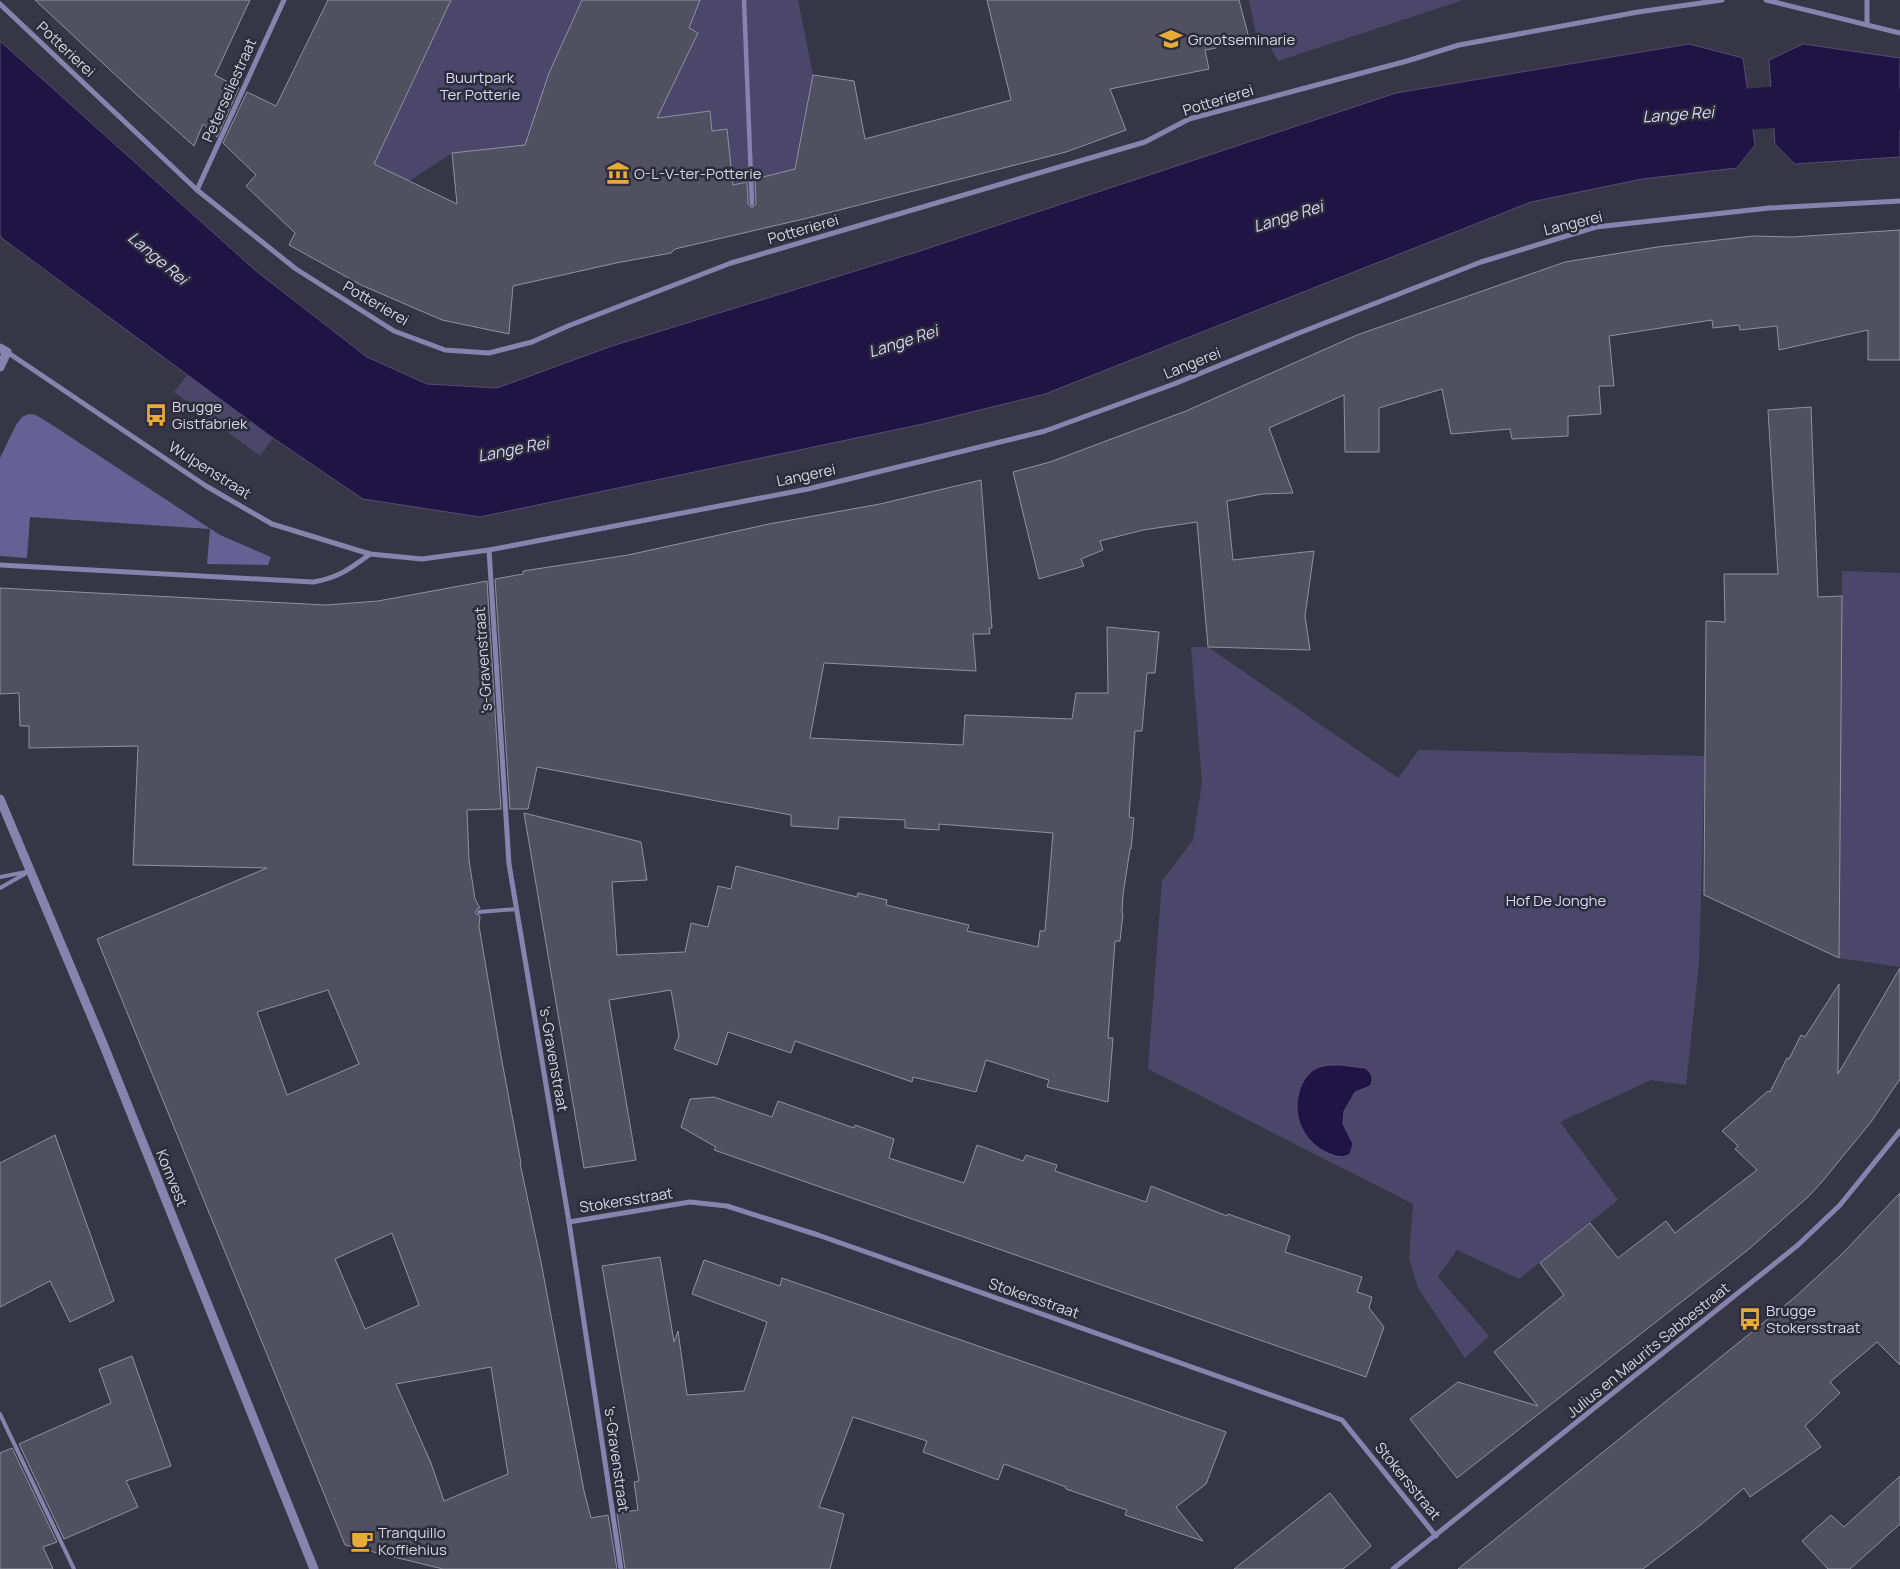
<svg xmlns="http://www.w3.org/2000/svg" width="1900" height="1569" font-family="Manrope,sans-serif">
	<rect width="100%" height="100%" fill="#373646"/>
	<!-- green -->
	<g fill="#4c476a">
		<polygon points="451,0 582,0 549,73 532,126 534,144 452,153 409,181 374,164"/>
		<polygon points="695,0 798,0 813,75 795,169 762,201 724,210 734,198 727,129 712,131 710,113 656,118 698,33 689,28"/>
		<polygon points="1249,0 1463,0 1278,61 1267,41 1256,34"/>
		<polygon points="188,374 273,438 260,456 174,392"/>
		<polygon points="1842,571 1900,573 1900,967 1839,958"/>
		<polygon points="1191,647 1208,647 1398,778 1419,750 1705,756 1699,963 1686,1085 1651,1080 1560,1122 1618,1200 1519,1279 1457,1250 1438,1277 1489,1336 1465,1358 1418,1288 1409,1259 1413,1204 1148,1069 1162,881 1193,840 1202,782"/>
	</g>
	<!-- forest -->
	<polygon fill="#676095" points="29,414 36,415 46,421 220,535 271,557 268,565 207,564 210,529 30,517 27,558 0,556 0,458 16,425 22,417"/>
	<!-- water -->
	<g fill="#1f1443" stroke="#564e72">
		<polygon points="0,41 256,271 367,357 427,384 497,388 612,346 920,251 1396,93 1689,44 1743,58 1755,145 1737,168 1642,179 1531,202 1045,394 923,424 480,517 363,499 273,438 3,239 0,235"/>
		<polygon points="1803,44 1900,58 1900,157 1795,164 1775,144 1769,60"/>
		<path d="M1340,1065l25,3c7,5 9,10 5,18l-15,6 -11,19 -1,13 10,20 -3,10c-8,5 -14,2 -22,-1 -10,-4 -20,-13 -25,-23 -11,-18 -7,-51 14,-62 7,-3 15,-3 23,-3z"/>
	</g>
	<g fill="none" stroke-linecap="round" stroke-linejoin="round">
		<!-- canal -->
		<polyline stroke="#1f1443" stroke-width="41" points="1693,113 1836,103 1900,109"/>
	</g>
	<!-- building -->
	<g fill="#515061" stroke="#9290a3" fill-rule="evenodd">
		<polygon points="35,0 250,0 215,75 239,88 217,137 203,124 194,146 137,95"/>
		<polygon points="328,0 451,0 374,164 457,204 452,153 525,145 549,73 582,0 700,0 689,28 698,33 657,118 710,111 712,131 727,129 733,185 747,182 748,204 752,208 756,204 755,179 795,169 813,75 854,81 865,139 1011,100 987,0 1239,0 1249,38 1216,45 1216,48 1205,50 1209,69 1110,89 1126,130 1066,152 812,217 675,249 671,253 616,263 513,286 509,334 442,320 361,285 289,245 295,233 246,186 256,175 223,143 247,92 276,106"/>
		<polygon points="1900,230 1900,360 1868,360 1868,330 1779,350 1777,326 1740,330 1739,325 1713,328 1712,320 1609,336 1614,386 1599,386 1601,414 1568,416 1568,436 1512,439 1510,429 1451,434 1442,389 1379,408 1379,452 1345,452 1344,395 1269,428 1293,493 1262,494 1227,501 1233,560 1314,551 1305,616 1310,650 1208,647 1197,522 1143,530 1100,541 1103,550 1081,559 1084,566 1039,579 1013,472 1050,462 1186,411 1357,335 1565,262 1657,247 1753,236 1792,237"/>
		<polygon points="1811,407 1818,597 1842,596 1839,958 1704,895 1706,621 1725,622 1724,574 1778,574 1768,410"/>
		<polygon points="981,480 992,628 989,628 990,634 973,634 976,671 824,663 810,738 963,745 965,715 1072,719 1076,693 1108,693 1107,627 1159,632 1155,673 1147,673 1142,731 1135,731 1129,817 1134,818 1131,849 1130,849 1123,895 1122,912 1123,914 1120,941 1115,941 1108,1038 1113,1038 1108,1102 1047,1087 1049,1080 986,1060 976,1092 913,1077 912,1082 795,1041 791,1053 728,1032 717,1065 674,1049 679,1036 671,990 609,1000 636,1160 584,1168 524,813 641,842 647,880 612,882 617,955 685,952 691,923 708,927 718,886 731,889 736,866 857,897 858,893 887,900 886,905 969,925 967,931 1038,947 1040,931 1045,931 1053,833 939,824 939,830 905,828 905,820 839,817 838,829 791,826 791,815 537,767 528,809 510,809 495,579 523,574 523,571 628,555 769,524 880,504"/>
		<path d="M487,581l14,228 -34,1 2,50 6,39 5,9 -3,1 -2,4 5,3 -1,10 22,130 20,107h-1l21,99 43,229 7,27 17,-3 9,54h-174l-98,-24 -248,-606 170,-71 -134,-3 5,-119 -109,2v-22h-9l-1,-33 -19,1v-106l326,17 52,-4zM328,990l31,74 -72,31 -30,-83zM392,1233l27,72 -54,24 -30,-70zM491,1367l17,107 -64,27 -13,-38 -35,-79z"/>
		<polygon points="1900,968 1900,1079 1871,1122 1821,1183 1808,1197 1749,1249 1457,1478 1410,1419 1458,1382 1538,1406 1494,1352 1564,1295 1540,1263 1590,1223 1618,1258 1666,1221 1675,1233 1757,1170 1735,1149 1738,1146 1722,1131 1768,1091 1770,1092 1787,1058 1789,1059 1801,1035 1805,1037 1839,984 1838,1074"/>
		<polygon points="714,1097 772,1117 778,1101 854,1128 855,1125 894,1139 889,1158 964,1183 977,1145 1023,1161 1026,1155 1057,1165 1055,1171 1146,1202 1151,1186 1227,1216 1228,1214 1290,1236 1285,1252 1362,1277 1357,1292 1372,1297 1369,1308 1384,1327 1366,1377 714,1150 716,1147 681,1127 690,1099"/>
		<polygon points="55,1135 114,1301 70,1322 50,1281 0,1307 0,1163"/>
		<polygon points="1900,1193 1900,1365 1877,1342 1830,1382 1840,1393 1805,1426 1821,1447 1750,1497 1744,1488 1703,1523 1643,1569 1458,1569 1794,1298 1842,1254"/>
		<polygon points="660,1257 674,1342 678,1331 687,1395 744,1391 767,1322 692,1294 704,1260 780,1286 782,1278 1226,1432 1206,1484 1176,1507 1203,1541 1125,1515 1127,1510 1066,1489 1066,1487 1004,1464 998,1480 923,1452 927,1441 853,1417 819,1507 844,1514 830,1569 625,1569 617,1513 638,1510 634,1482 639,1481 602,1266"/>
		<polygon points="132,1356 171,1466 126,1481 138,1507 64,1539 19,1444 111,1403 99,1369"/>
		<polygon points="12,1448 57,1542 43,1547 53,1569 0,1569 0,1453"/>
		<polygon points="1900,1476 1900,1524 1850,1569 1828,1569 1802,1541 1831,1515 1844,1527"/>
		<polygon points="1330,1493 1371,1546 1362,1554 1343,1569 1234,1569"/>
	</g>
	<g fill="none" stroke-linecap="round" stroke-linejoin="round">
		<!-- service -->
		<g stroke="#8782ae" stroke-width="4">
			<polyline points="0,877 26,872"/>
			<polyline points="0,888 30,871"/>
			<polyline points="479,912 517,909"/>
			<polyline points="0,1414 74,1569"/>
		</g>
		<!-- pedestrian -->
		<polyline stroke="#8782ae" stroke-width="4.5" points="744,0 752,204"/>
		<!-- minor -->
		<g stroke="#8782ae" stroke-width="5">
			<polyline points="1766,0 1900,33"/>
			<polyline points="1867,0 1867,24"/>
			<polyline points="0,4 197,190 296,269 394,331 445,350 489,353 532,342 568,326 731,263 1145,142 1189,119 1407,61 1459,45 1638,12 1722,0"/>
			<polyline points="197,190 284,0"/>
			<polyline points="7,352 206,486 272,524 370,554 422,559 489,550 808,489 1045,431 1174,384 1299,333 1481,262 1596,227 1769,208 1900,201"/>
			<polyline points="489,550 509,864 569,1222 621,1569"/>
			<path d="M0,565l313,17c25,-4 37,-13 57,-28"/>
			<polyline points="569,1222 690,1202 727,1206 818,1235 1342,1420 1436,1536"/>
			<polyline points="1393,1569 1798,1245 1840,1205 1900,1131"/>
		</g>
		<!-- tertiary -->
		<g stroke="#8782ae" stroke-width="9">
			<polyline points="0,348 7,352 0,367"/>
			<polyline points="0,799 104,1046 314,1569"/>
		</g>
	</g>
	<!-- icons -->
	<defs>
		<symbol id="university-bare" viewBox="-9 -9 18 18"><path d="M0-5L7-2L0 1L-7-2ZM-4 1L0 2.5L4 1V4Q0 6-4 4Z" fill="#e8ab37" stroke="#2d2c3b" stroke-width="2.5" paint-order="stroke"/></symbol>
		<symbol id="museum-bare" viewBox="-9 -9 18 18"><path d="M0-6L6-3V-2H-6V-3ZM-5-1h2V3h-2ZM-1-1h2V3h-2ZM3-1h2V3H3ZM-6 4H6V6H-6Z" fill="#e8ab37" stroke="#2d2c3b" stroke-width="2.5" paint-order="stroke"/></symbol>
		<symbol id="bus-bare" viewBox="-9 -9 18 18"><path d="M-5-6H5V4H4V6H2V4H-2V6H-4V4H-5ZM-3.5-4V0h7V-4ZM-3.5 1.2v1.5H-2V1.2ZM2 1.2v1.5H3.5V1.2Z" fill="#e8ab37" stroke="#2d2c3b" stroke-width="2.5" paint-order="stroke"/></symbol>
		<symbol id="cafe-bare" viewBox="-9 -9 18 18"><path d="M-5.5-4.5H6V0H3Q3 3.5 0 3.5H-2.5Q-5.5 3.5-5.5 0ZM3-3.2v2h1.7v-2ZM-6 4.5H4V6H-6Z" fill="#e8ab37" stroke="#2d2c3b" stroke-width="2.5" paint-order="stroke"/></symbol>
	</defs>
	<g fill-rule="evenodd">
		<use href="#university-bare" x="1155" y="23" width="32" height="32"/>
		<use href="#museum-bare" x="602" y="157" width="32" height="32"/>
		<use href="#bus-bare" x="140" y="399" width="32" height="32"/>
		<use href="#bus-bare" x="1734" y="1303" width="32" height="32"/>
		<use href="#cafe-bare" x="346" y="1525" width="32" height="32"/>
	</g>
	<g text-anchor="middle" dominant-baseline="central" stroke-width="5" stroke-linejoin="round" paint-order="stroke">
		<!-- poi labels -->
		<g font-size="15" fill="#d6d5e0" stroke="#2d2c3b" text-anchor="start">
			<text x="1188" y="39">Grootseminarie</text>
			<text x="634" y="173">O-L-V-ter-Potterie</text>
			<text x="172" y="406">Brugge<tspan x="172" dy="17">Gistfabriek</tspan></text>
			<text x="1766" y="1310">Brugge<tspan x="1766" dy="17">Stokersstraat</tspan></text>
			<text x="378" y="1532">Tranquillo<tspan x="378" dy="17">Koffiehius</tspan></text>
		</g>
		<!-- street labels -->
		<g font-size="15" fill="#d6d5e0" stroke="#2d2c3b">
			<text transform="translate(66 49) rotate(43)">Potterierei</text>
			<text transform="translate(229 90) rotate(-66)">Peterseliestraat</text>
			<text transform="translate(1218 100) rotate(-17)">Potterierei</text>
			<text transform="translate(1573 223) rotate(-14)">Langerei</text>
			<text transform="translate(803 229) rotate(-16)">Potterierei</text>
			<text transform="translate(376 303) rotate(30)">Potterierei</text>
			<text transform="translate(1192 363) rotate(-22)">Langerei</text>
			<text transform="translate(210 470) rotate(32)">Wulpenstraat</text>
			<text transform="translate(806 475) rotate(-12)">Langerei</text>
			<text transform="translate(483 660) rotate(-94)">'s-Gravenstraat</text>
			<text transform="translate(554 1059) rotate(80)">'s-Gravenstraat</text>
			<text transform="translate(172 1178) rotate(68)">Komvest</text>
			<text transform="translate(626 1200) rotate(-9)">Stokersstraat</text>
			<text transform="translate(1034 1298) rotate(19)">Stokersstraat</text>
			<text transform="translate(1648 1350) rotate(-39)">Julius en Maurits Sabbestraat</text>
			<text transform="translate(617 1459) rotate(82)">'s-Gravenstraat</text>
			<text transform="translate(1408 1481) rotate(51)">Stokersstraat</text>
		</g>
		<!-- park labels -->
		<g font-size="15" fill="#dad7f9" stroke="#2d2c3b">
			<text x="480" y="77">Buurtpark<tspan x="480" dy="17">Ter Potterie</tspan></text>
			<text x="1556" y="900">Hof De Jonghe</text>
		</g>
		<!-- water labels -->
		<g font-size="16" font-style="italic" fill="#d8d5f6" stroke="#2d2c3b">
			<text transform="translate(1678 114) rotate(-4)">Lange Rei</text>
			<text transform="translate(1288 216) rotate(-17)">Lange Rei</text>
			<text transform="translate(158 258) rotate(40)">Lange Rei</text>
			<text transform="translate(903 341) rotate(-18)">Lange Rei</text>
			<text transform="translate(513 449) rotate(-11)">Lange Rei</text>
		</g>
	</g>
</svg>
